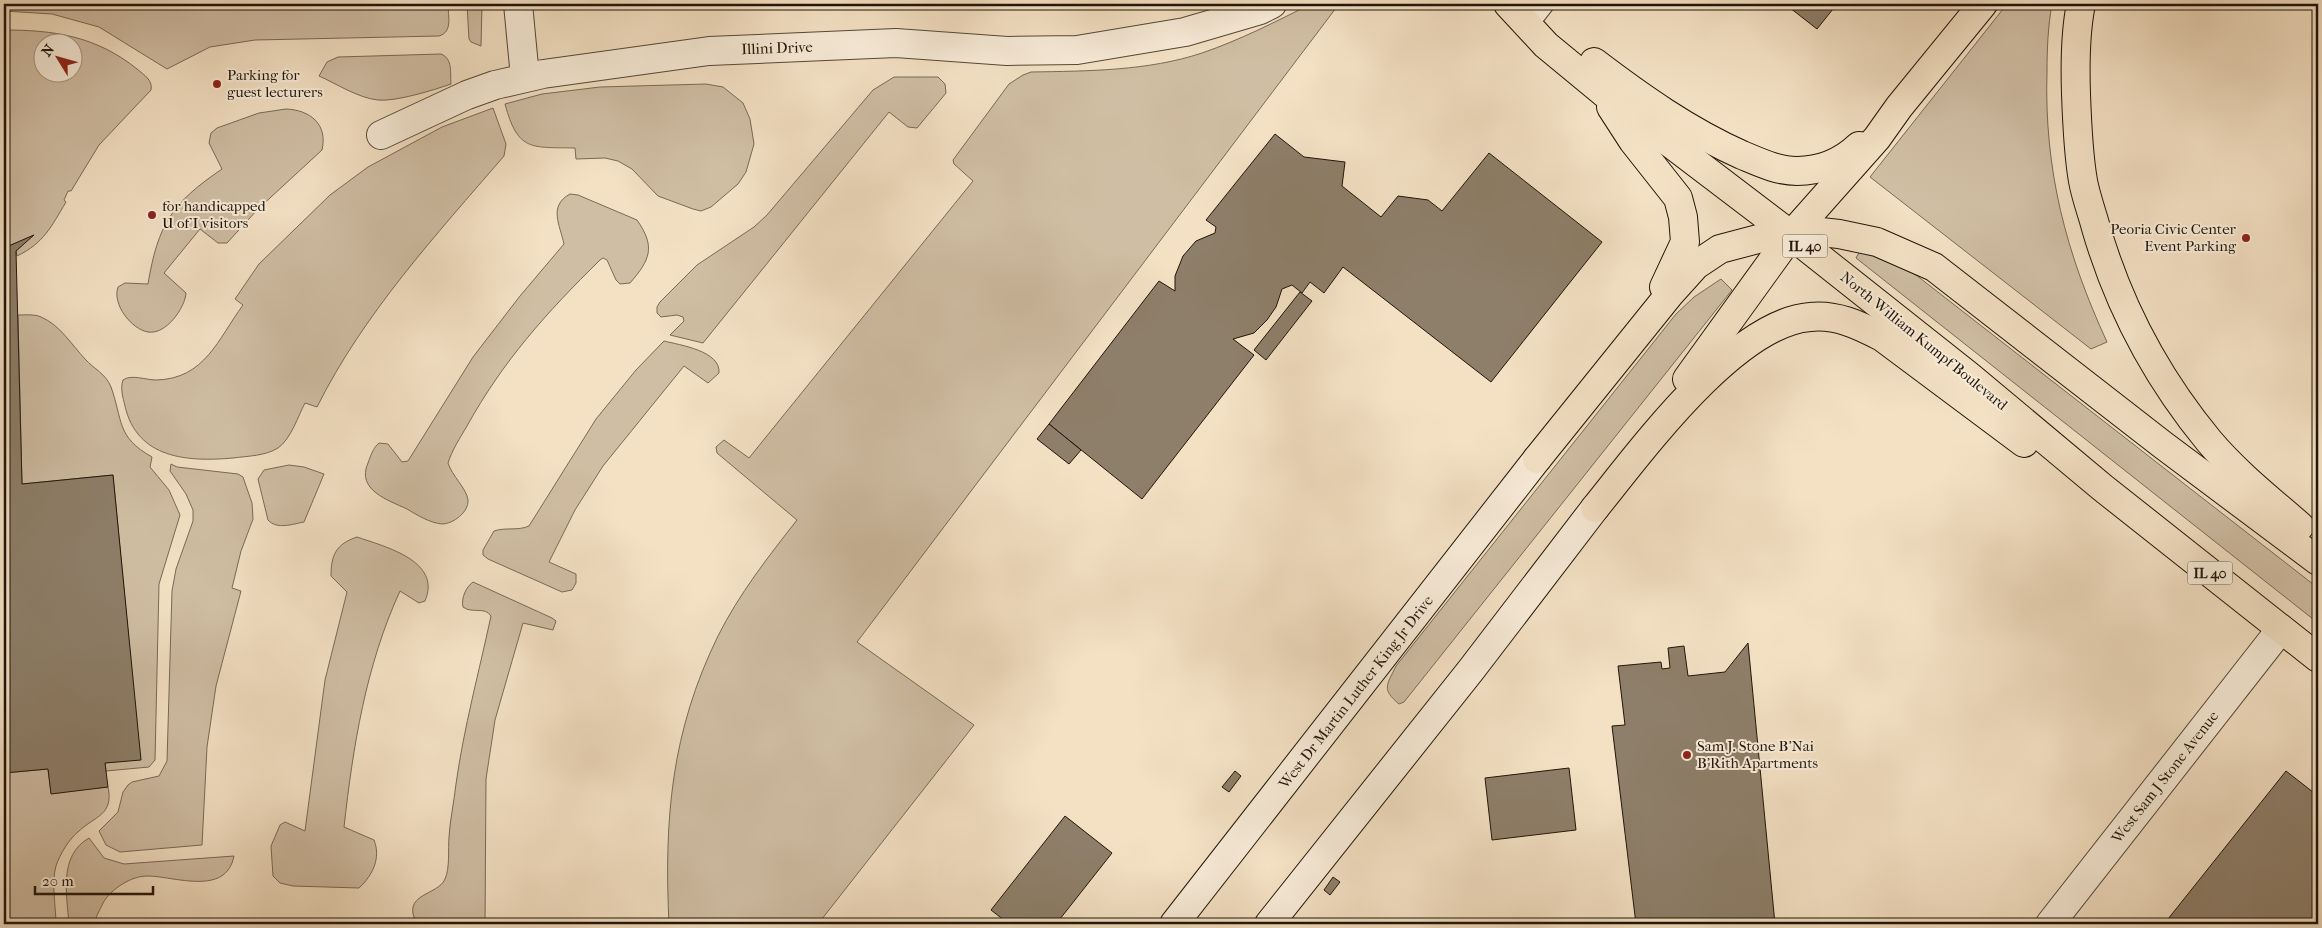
<svg xmlns="http://www.w3.org/2000/svg" width="2322" height="928" font-family="'IM FELL French Canon',serif">
	<rect width="100%" height="100%" fill="#f4e1c4"/>
	<filter id="stains"><feTurbulence type="fractalNoise" baseFrequency=".004" numOctaves="4"/><feColorMatrix values="0 0 0 0 .2 0 0 0 0 .09 0 0 0 0 .02 0 0 0 .5 -.17"/></filter>
	<radialGradient id="worn" r=".72"><stop offset=".6" stop-color="#630" stop-opacity="0"/><stop offset="1" stop-color="#630" stop-opacity=".3"/></radialGradient>
	<!-- green -->
	<g fill="#d0bea4" stroke="#786a56" fill-rule="evenodd">
		<path d="M4,4h444c0,12 5,28 -9,32l-184,4 -45,7 -43,22 -68,-42 -47,-13 -48,-3z"/>
		<polygon points="467,4 482,4 481,46 471,42 469,39"/>
		<path d="M1311,4h28l-482,638 117,83 -156,199h-149c-5,-105 2,-192 49,-288 21,-42 50,-79 79,-116l-80,-67 -1,-6 8,-7 25,18 224,-277 -19,-17 -1,-4 56,-76 14,-9 8,-3c57,-1 117,-1 171,-19 38,-13 73,-31 109,-49z"/>
		<path d="M2007,4h45c-4,22 -5,45 -5,68 -3,98 19,181 60,270l-16,7 -221,-172z"/>
		<path d="M4,30c50,0 92,6 133,39 7,6 16,11 14,21l-52,55 -28,46h-3l-4,9 2,2c-15,25 -22,41 -49,54l-1,-5 16,-15 -28,12v-66h3zM42,42h30v30h-30z"/>
		<path d="M441,54c12,5 9,18 10,30 -17,6 -56,18 -73,16 -20,-2 -41,-16 -59,-24l8,-14 11,-5z"/>
		<polygon points="894,77 938,77 945,84 946,93 917,128 908,127 889,112 703,343 670,335 684,321 683,317 677,315 661,317 657,313 657,307 660,302 697,265 754,227 767,215 873,90"/>
		<path d="M706,84l17,3 20,16 7,16 4,25 -8,28 -8,12 -27,23 -10,4 -8,-2 -35,-13 -26,-27 -14,-8 -13,-3 -29,1 -1,-11c-44,-1 -57,4 -70,-44l37,-10 58,-7z"/>
		<path d="M493,108l13,36 -2,12c-68,79 -140,157 -187,251l-12,-4c-7,13 -14,36 -27,45 -13,8 -30,8 -45,10 -45,4 -96,1 -108,-52 -2,-9 -5,-17 -2,-26 8,-6 23,0 33,0 49,-1 62,-41 87,-75l-8,-6 24,-35 71,-69 38,-28 74,-40z"/>
		<path d="M286,109c24,1 42,15 36,41l-64,59 -31,34h-9l-18,-14 -36,44 22,20c-1,15 -20,42 -38,39 -17,-3 -36,-28 -30,-45l7,-4 23,1c10,-60 24,-81 74,-115l-13,-26 2,-10 6,-5 42,-15z"/>
		<path d="M570,194l8,1 59,25c19,27 13,40 -7,63l-10,1 -4,-4 -9,-20 -4,-2 -3,2c-53,52 -97,101 -133,166 -7,12 -15,24 -19,37 4,13 19,26 20,37 1,12 -15,24 -26,24 -12,-1 -25,-9 -35,-15 -19,-9 -51,-19 -39,-46 3,-8 5,-15 11,-20l9,1 14,18 6,-1 65,-104 47,-61 44,-52c-4,-19 -16,-38 6,-50z"/>
		<polygon points="1861,249 1888,259 1916,275 2318,588 2318,623 1856,258"/>
		<path d="M1721,279l11,11 -328,412 -5,2c-18,-15 -12,-19 -3,-38l280,-352 18,-17z"/>
		<path d="M18,315c7,0 17,-1 23,2 19,8 30,27 44,42 9,10 21,15 26,28 12,33 5,50 41,70l-2,10 19,23 11,25 -21,69 -4,176 -6,7 -43,4 -1,-8 35,-4 -27,-284 -91,9z"/>
		<path d="M664,341c16,4 57,10 55,32l-11,10 -24,-17 -81,100 -28,44 -26,52 27,12v9l-4,7 -10,2 -74,-33 -5,-4v-5l11,-19c12,-4 24,0 35,-5l67,-107 40,-49z"/>
		<polygon points="171,464 177,467 238,474 243,477 245,483 252,503 253,519 241,551 232,588 241,591 216,686 207,747 202,845 120,852 106,845 99,831 118,812 123,792 128,785 132,782 159,776 167,761 172,591 176,569 193,521 193,510 186,494 170,471"/>
		<path d="M289,465l15,2 20,7 -20,48c-11,2 -27,8 -36,-2l-10,-41 6,-9z"/>
		<path d="M357,537c29,10 85,24 68,64l-6,2 -19,-12c-34,74 -47,155 -56,236l30,13c7,18 -1,35 -15,48l-66,-2 -13,-3 -7,-7 -2,-30 9,-21 5,-3 20,9 20,-151 22,-88 -16,-16c0,-21 5,-32 26,-39z"/>
		<path d="M473,582l79,36 4,3 -3,9 -30,-7 -28,97 -9,59 -1,145h-68c-17,-31 21,-28 28,-45 5,-11 3,-29 4,-42 1,-17 5,-35 7,-53 8,-57 23,-112 35,-168 -6,-10 -19,-2 -28,-9 -2,-9 3,-20 10,-25z"/>
		<path d="M48,769l3,24 57,-6c6,28 -13,29 -29,44 -10,8 -19,23 -23,35 -5,17 0,41 0,58h-52v-151z"/>
		<path d="M89,838l15,20 20,6 110,-8c-8,41 -60,20 -87,20 -16,0 -36,13 -44,27 -3,7 -8,14 -8,21h-26c-2,-29 -11,-68 20,-86z"/>
	</g>
	<!-- building -->
	<g fill="#8e7f6a" stroke="#201509">
		<polygon points="1785,4 1837,4 1817,29"/>
		<polygon points="4,105 7,182 4,182"/>
		<polygon points="1275,134 1304,157 1345,162 1342,186 1381,217 1398,196 1428,200 1442,211 1489,153 1602,242 1491,382 1343,267 1324,293 1310,282 1302,293 1292,285 1282,289 1276,307 1267,320 1254,333 1233,339 1254,355 1142,499 1049,424 1159,281 1175,291 1175,276 1183,256 1196,241 1215,233 1216,227 1206,220"/>
		<polygon points="34,235 16,251 22,484 113,475 141,760 105,763 108,787 51,794 48,769 4,773 4,248"/>
		<polygon points="1300,292 1312,301 1266,360 1254,350"/>
		<polygon points="1049,424 1081,450 1069,464 1037,439"/>
		<polygon points="1748,643 1775,924 1636,924 1612,726 1625,725 1618,666 1661,662 1662,669 1670,668 1668,648 1684,646 1688,676 1725,672"/>
		<polygon points="1569,768 1576,830 1492,840 1485,778"/>
		<polygon points="1235,771 1241,776 1229,792 1222,787"/>
		<polygon points="2286,771 2318,796 2318,924 2164,924"/>
		<polygon points="1065,816 1112,853 1056,924 1009,924 991,910"/>
		<polygon points="1333,877 1340,882 1330,895 1324,890"/>
	</g>
	<g fill="none" stroke-linecap="round" stroke-linejoin="round">
		<defs>
			<polyline id="service" points="1527,27 1545,4"/>
			<g id="minor">
				<polyline points="518,4 525,77"/>
				<polyline points="381,135 467,95 495,85 543,74 709,51 896,43 1007,51 1077,50 1185,32 1260,10 1272,4"/>
				<polyline points="2050,924 2281,629"/>
			</g>
			<g id="secondary">
				<polyline points="1174,924 1537,459"/>
				<polyline points="1269,924 1471,670 1595,508"/>
			</g>
			<g id="primary">
				<polyline points="1508,4 1546,45 1603,92 1791,235 1969,376 2103,488 2318,658"/>
				<path d="M2081,4c-6,29 -6,60 -5,90 1,29 2,58 7,87 3,16 9,32 13,47 23,79 61,150 113,213 27,32 60,58 91,85"/>
				<path d="M1594,62c46,35 94,69 148,93 17,7 35,16 55,16 23,0 45,-9 62,-25"/>
				<polyline points="1611,107 1633,141 1678,198 1683,217 1685,242 1664,287"/>
				<polyline points="1687,379 1791,235 1877,138 1899,107 1983,4"/>
				<polyline points="1537,459 1669,295 1696,265 1720,249 1773,235 1821,232 1839,234 1877,242 1934,267 2163,445 2318,561"/>
				<path d="M1595,508c46,-57 139,-185 215,-191 26,-3 49,8 72,20l142,106"/>
			</g>
		</defs>
		<!-- service casing -->
		<use href="#service" stroke="#554838" stroke-width="20"/>
		<!-- minor casing -->
		<use href="#minor" stroke="#554838" stroke-width="30"/>
		<!-- secondary casing -->
		<use href="#secondary" stroke="#201509" stroke-width="30"/>
		<!-- primary casing -->
		<use href="#primary" stroke="#201509" stroke-width="30"/>
		<!-- service -->
		<use href="#service" stroke="#f8ecd9" stroke-width="18"/>
		<!-- minor -->
		<use href="#minor" stroke="#f8ecd9" stroke-width="28"/>
		<!-- secondary -->
		<use href="#secondary" stroke="#f8ecd9" stroke-width="28"/>
		<!-- primary -->
		<use href="#primary" stroke="#f4e1c4" stroke-width="28"/>
	</g>
	<!-- markers -->
	<g fill="#8f2418" stroke="#f8ecd9" stroke-width="2">
		<circle cx="217" cy="84" r="5"/>
		<circle cx="152" cy="215" r="5"/>
		<circle cx="2246" cy="238" r="5"/>
		<circle cx="1687" cy="755" r="5"/>
	</g>
	<g text-anchor="middle" dominant-baseline="central" stroke-width="4" stroke-linejoin="round" paint-order="stroke">
		<!-- shield labels -->
		<g fill="#f8ecd9" stroke="#615647" stroke-width="1">
			<rect x="1782.5" y="234.5" width="45" height="23" rx="4"/>
			<rect x="2187.5" y="561.5" width="45" height="23" rx="4"/>
		</g>
		<g font-size="14" font-weight="bold" fill="#201509">
			<text x="1805" y="246">IL 40</text>
			<text x="2210" y="573">IL 40</text>
		</g>
		<!-- street labels -->
		<g font-size="15" fill="#201509" stroke="#f8ecd9">
			<text transform="translate(777 48) rotate(-2)">Illini Drive</text>
			<text transform="translate(1924 341) rotate(39)">North William Kumpf Boulevard</text>
			<text transform="translate(1356 692) rotate(-52)">West Dr Martin Luther King Jr Drive</text>
			<text transform="translate(2165 777) rotate(-52)">West Sam J Stone Avenue</text>
		</g>
		<!-- poi labels -->
		<g font-size="15" fill="#201509" stroke="#f8ecd9" text-anchor="start">
			<text x="227" y="75">Parking for<tspan x="227" dy="17">guest lecturers</tspan></text>
			<text x="162" y="206">for handicapped<tspan x="162" dy="17">U of I visitors</tspan></text>
			<text x="2236" y="229" text-anchor="end">Peoria Civic Center<tspan x="2236" dy="17">Event Parking</tspan></text>
			<text x="1697" y="746">Sam J. Stone B'Nai<tspan x="1697" dy="17">B'Rith Apartments</tspan></text>
		</g>
	</g>
	<!-- margin -->
	<rect width="2322" height="928" fill="none" stroke="#f4e1c4" stroke-width="20"/>
	<rect x="5" y="5" width="2312" height="918" fill="none" stroke="#201509" stroke-width="2.5"/>
	<rect x="10" y="10" width="2302" height="908" fill="none" stroke="#201509"/>
	<!-- north arrow -->
	<g transform="translate(58 58) rotate(307)"><circle r="24" fill="#f8ecd9" stroke="#a29686"/>
	<path d="M0-4L9 19L0 12L-9 19Z" fill="#8f2418"/>
	<text y="-8" font-size="14" font-weight="bold" text-anchor="middle" fill="#201509">N</text>
	</g>
	<!-- scale -->
	<path d="M35 886v8h118v-8" fill="none" stroke="#201509" stroke-width="2.5"/>
	<text x="42" y="886" font-size="15" fill="#201509" stroke="#f8ecd9" stroke-width="4" paint-order="stroke">20 m</text>
	<rect width="100%" height="100%" filter="url(#stains)"/>
	<rect width="100%" height="100%" fill="url(#worn)"/>
</svg>
